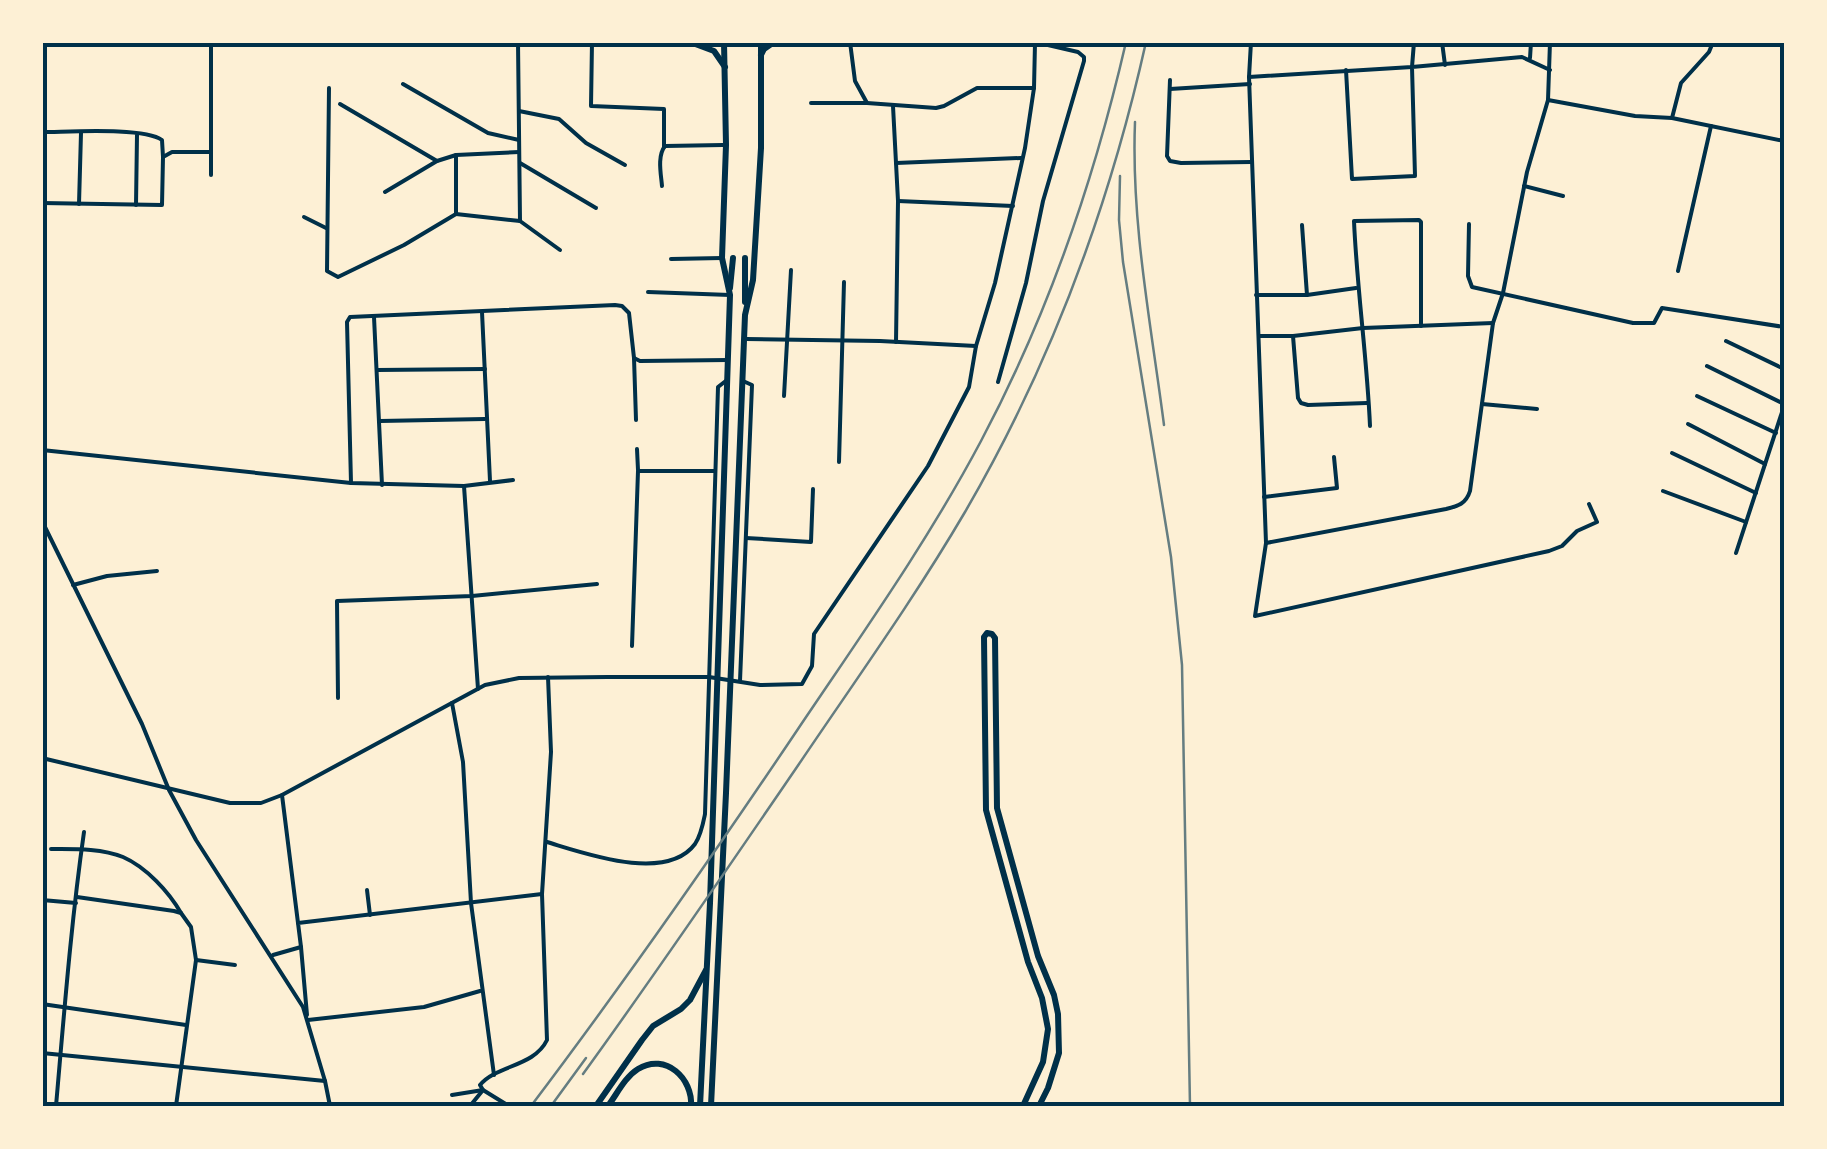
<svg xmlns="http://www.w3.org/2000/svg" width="1827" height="1149" font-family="Montserrat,sans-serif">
	<rect width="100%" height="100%" fill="#fdf0d5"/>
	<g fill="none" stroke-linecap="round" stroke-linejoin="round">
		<!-- minor -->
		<g stroke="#003049" stroke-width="4">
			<polyline points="211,42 211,175"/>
			<polyline points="518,42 520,221 560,250"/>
			<polyline points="582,42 592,43"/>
			<polyline points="592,42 591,106 664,109 664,147"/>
			<polyline points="850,42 855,81 867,103"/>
			<polyline points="1251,42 1249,77 1412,67 1414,42"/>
			<polyline points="1442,42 1445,65"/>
			<polyline points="1530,58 1531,42"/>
			<polyline points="1346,70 1352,179 1415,176 1412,67 1522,57 1550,70"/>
			<polyline points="1249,77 1266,543 1255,616 1549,551 1562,546 1577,531 1597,522 1589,504"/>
			<polyline points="1170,80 1167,156 1170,161 1181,163 1251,162"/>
			<polyline points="403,84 488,133 519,140"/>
			<polyline points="329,88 327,271 338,277 404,245 456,214 456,155"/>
			<polyline points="1170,89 1250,84"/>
			<polyline points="1548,100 1635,116 1672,118 1784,141"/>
			<polyline points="811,103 867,103 936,108 944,106 977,88 1034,88"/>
			<polyline points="340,104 437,161"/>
			<polyline points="893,106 898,201 896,342"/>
			<polyline points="519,111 559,119 586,143 625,165"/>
			<polyline points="1672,118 1681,83 1709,52 1713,42"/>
			<path d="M42,132c26,0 102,-5 120,8l1,17"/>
			<polyline points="520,163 596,208"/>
			<polyline points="896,163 1021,158"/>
			<path d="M662,186c-1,-12 -5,-30 3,-40l58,-1"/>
			<polyline points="1524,186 1563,196"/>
			<polyline points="385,192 437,161 456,155 519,152"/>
			<polyline points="898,201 1013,206"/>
			<polyline points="42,203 162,205 163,157 172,152 211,152"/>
			<polyline points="79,204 81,133"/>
			<polyline points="136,205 137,135"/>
			<polyline points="456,214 520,221"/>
			<polyline points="304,217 326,228"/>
			<polyline points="1469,224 1468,276 1472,287 1633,323 1654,323 1662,308 1784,327"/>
			<polyline points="1302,225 1307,295"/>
			<polyline points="671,259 722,258"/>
			<polyline points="1678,271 1711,126"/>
			<polyline points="648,292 730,295"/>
			<polyline points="1256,295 1307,295 1356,288"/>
			<polyline points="482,312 490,481"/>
			<polyline points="374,317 382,485"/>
			<polyline points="1259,336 1293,336 1363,328 1493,323"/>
			<polyline points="1293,336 1298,398 1301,403 1308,405 1367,403"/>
			<polyline points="746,339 880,341 976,346"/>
			<polyline points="1726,341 1784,369"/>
			<polyline points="634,358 636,420"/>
			<polyline points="1707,366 1784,404"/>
			<polyline points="377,370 485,369"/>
			<polyline points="998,382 1026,283 1043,201 1084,61 1084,57 1078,52 1035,42"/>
			<polyline points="784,396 791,270"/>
			<polyline points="1697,396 1776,433"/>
			<polyline points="1482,404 1537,409"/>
			<polyline points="380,421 485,419"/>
			<polyline points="1688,424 1765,464"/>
			<path d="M1370,426c-3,-69 -13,-136 -16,-205l65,-1 2,2v104"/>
			<polyline points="637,449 638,470"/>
			<polyline points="42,450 351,483 464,486 513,480"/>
			<polyline points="1672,453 1756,493"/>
			<polyline points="839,462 844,282"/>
			<polyline points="351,483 347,322 350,317 615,305 622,306 629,313 634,358 640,361 728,360"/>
			<polyline points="464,486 478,689"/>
			<polyline points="1663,491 1746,522"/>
			<polyline points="1264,497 1337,488 1334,457"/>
			<polyline points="42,521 142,724 169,790 196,840 303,1007 325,1081 330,1106"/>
			<polyline points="746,538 811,542 813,489"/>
			<path d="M1266,543l180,-34c12,-3 20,-5 24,-18l23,-168 10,-30 24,-121 21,-72 2,-58"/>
			<polyline points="1736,553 1784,406"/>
			<polyline points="73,585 107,576 157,571"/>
			<polyline points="632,646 638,471 714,471"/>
			<polyline points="740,681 752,385 743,381"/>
			<polyline points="338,698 337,601 472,596 597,584"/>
			<polyline points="452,703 463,762 471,903 494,1075"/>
			<polyline points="42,758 230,803 261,803 282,795 485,685 519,678 607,677 709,677 760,685 802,684 812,666 814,634 928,466 969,387 976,346 995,283 1025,148 1034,88 1035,43"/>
			<polyline points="282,795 298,923"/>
			<path d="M547,842c37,11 119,41 148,2 6,-9 8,-20 10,-30l13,-427 9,-7"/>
			<path d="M51,849c23,0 50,-1 72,8 23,10 46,35 58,56"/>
			<polyline points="367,890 370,915"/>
			<polyline points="77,897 174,911 181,913 191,927 196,960 176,1106"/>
			<polyline points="42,900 76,903"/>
			<polyline points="301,947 307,1015"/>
			<polyline points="273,955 301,947 298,923 542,894"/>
			<polyline points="196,960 235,965"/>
			<polyline points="42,1004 186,1025"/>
			<polyline points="308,1020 424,1007 480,991"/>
			<polyline points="42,1053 325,1081"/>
			<path d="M452,1095l31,-5 -3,-5c16,-20 54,-18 67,-45l-5,-146 9,-142 -3,-75"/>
			<path d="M56,1106c8,-91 15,-183 28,-274"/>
			<polyline points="470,1106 483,1090 509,1106"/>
		</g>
		<!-- secondary -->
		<g stroke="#003049" stroke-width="6">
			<polyline points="596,1106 642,1040 653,1026 681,1009 690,1000 706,970"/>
			<path d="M608,1106c9,-12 17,-29 30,-37 28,-17 55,10 53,37"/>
			<polyline points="1023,1106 1043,1062 1048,1029 1042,998 1028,962 986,810 984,637 987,633 992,634 995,638 997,808 1038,956 1054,995 1058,1014 1059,1053 1048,1088 1039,1106"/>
		</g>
		<!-- primary -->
		<g stroke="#003049" stroke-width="6">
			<polyline points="690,42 714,51 725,67"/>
			<polyline points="761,55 764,49 774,42"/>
			<polyline points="745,258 745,302"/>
			<polyline points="730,288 733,258"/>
			<polyline points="700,1106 710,903 730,295 722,258 726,145 724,42"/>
			<polyline points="711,1106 726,793 745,315 753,280 761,148 761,42"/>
		</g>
		<!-- rail -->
		<g stroke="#657d81" stroke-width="2.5">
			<path d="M1135,122c-4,101 16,202 29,303"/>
			<polyline points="1120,176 1119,220 1123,262 1171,557 1182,665 1190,1106"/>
			<path d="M583,1074c74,-102 145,-206 216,-310 56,-83 115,-165 166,-252 85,-146 144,-304 181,-470"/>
			<path d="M531,1106c93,-123 181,-249 267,-377 64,-95 130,-188 183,-288 67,-126 113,-260 145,-399"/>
			<polyline points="551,1106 586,1058"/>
		</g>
	</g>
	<!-- border -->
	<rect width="1827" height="1149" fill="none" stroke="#fdf0d5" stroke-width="90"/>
	<rect x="45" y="45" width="1737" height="1059" fill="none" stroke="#003049" stroke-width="4"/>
</svg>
